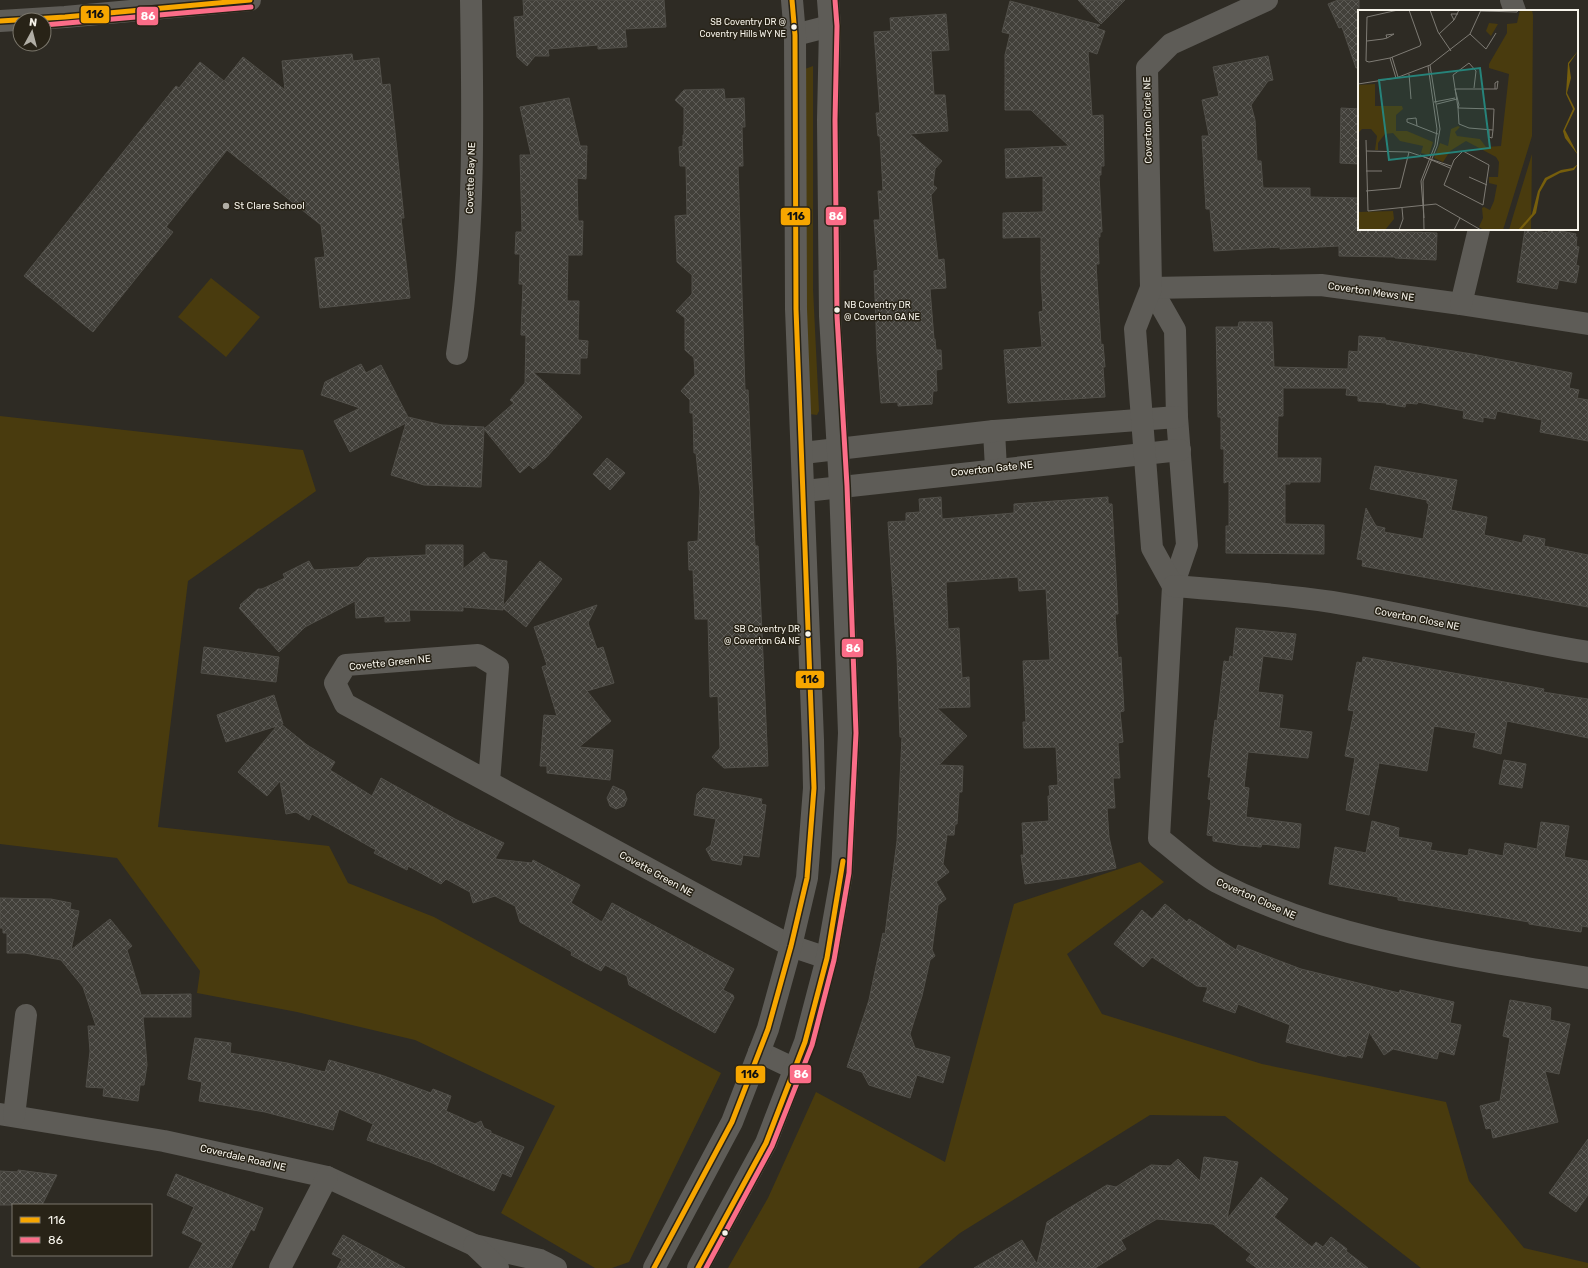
<svg xmlns="http://www.w3.org/2000/svg" width="1588" height="1268" font-family="Rubik,sans-serif">
	<defs>
		<pattern id="building-cross-hatch" width="8" height="8" patternUnits="userSpaceOnUse"><rect width="8" height="8" fill="#42403a"/><path d="M0 0l8 8M0 8l8-8" fill="none" stroke="#5e5c57"/></pattern>
	</defs>
	<rect width="100%" height="100%" fill="#2e2b24"/>
	<!-- green -->
	<g fill="#493b0e">
		<polygon points="813,66 813,289 819,411 817,415 809,414 805,305 805,69"/>
		<polygon points="211,278 260,317 226,357 178,317"/>
		<polygon points="0,416 303,450 316,491 188,581 158,827 329,846 348,883 434,917 721,1073 629,1262 612,1268 595,1268 501,1213 555,1106 415,1040 297,1012 197,993 200,971 117,858 0,844"/>
		<polygon points="1140,862 1164,882 1067,954 1102,1014 1262,1064 1446,1102 1469,1181 1524,1248 1588,1263 1588,1268 1421,1268 1225,1116 1150,1115 960,1233 918,1268 728,1268 768,1198 816,1092 945,1162 1014,904"/>
	</g>
	<!-- building -->
	<g fill="url(#building-cross-hatch)" stroke="#514f49">
		<polygon points="523,0 664,0 666,27 625,29 627,47 598,49 598,45 548,49 549,56 535,56 527,66 517,57 514,17 524,16"/>
		<polygon points="1078,0 1125,0 1101,24"/>
		<polygon points="1338,0 1359,0 1359,68 1356,68 1342,27 1339,28 1328,4"/>
		<polygon points="1010,1 1100,25 1096,28 1105,31 1097,54 1088,51 1092,116 1103,115 1104,166 1101,166 1101,175 1099,175 1102,232 1100,232 1100,237 1098,237 1099,264 1096,264 1101,345 1103,344 1105,367 1103,367 1105,397 1008,403 1004,350 1042,347 1039,312 1043,311 1041,278 1041,237 1003,238 1003,213 1043,212 1043,176 1006,178 1005,149 1069,146 1031,110 1005,110 1005,55 1010,34 1002,32"/>
		<polygon points="946,14 949,50 931,51 934,95 945,95 948,131 910,134 942,161 935,169 933,185 937,188 931,195 938,260 944,259 946,288 930,289 934,339 935,339 936,350 941,350 942,369 936,370 937,391 933,391 932,404 898,406 898,402 881,403 877,352 874,271 878,270 874,220 880,220 878,191 883,191 880,136 878,136 876,113 880,113 874,32 891,31 890,18"/>
		<polygon points="352,54 353,61 379,58 382,85 390,84 404,218 401,218 410,298 320,308 315,258 325,257 321,225 227,150 166,227 173,232 93,332 24,276 176,86 179,88 200,62 224,81 243,57 285,90 282,61"/>
		<polygon points="1268,56 1273,80 1268,81 1251,105 1255,120 1257,161 1261,161 1263,188 1310,188 1310,197 1359,198 1359,230 1437,233 1436,260 1395,258 1395,257 1339,256 1339,246 1280,249 1280,247 1214,251 1210,209 1206,209 1202,136 1209,136 1202,100 1219,96 1213,67"/>
		<polygon points="724,89 725,99 744,98 745,127 742,127 743,166 738,166 745,390 748,390 755,546 758,546 768,766 724,768 712,757 720,748 718,696 710,697 708,619 695,619 693,570 689,570 688,542 698,541 700,492 696,453 694,453 693,413 690,413 690,400 681,391 695,375 694,358 685,350 685,318 676,311 692,294 692,275 677,262 675,216 687,215 686,166 680,166 679,147 683,146 683,135 684,135 684,108 675,100 684,90"/>
		<polygon points="569,98 580,146 587,146 586,179 577,178 578,221 583,221 582,255 568,255 567,301 579,301 578,340 588,341 587,358 580,358 580,374 533,372 582,417 546,458 533,469 529,465 520,473 484,429 481,487 424,485 391,475 406,423 350,452 334,421 360,408 321,395 325,382 361,364 366,373 381,365 408,417 442,425 484,427 484,429 514,403 510,400 525,383 526,335 521,335 523,284 519,284 520,254 515,254 516,232 522,232 520,155 531,155 520,107"/>
		<polygon points="1341,108 1359,109 1359,164 1340,163"/>
		<polygon points="1525,229 1548,233 1550,229 1576,234 1575,237 1577,237 1576,246 1579,247 1576,265 1579,266 1576,283 1559,280 1557,289 1517,282"/>
		<polygon points="1239,322 1272,322 1274,367 1348,369 1349,351 1358,352 1359,336 1385,338 1385,340 1472,354 1572,373 1569,388 1579,390 1577,398 1588,400 1588,441 1540,432 1542,420 1497,411 1495,419 1483,417 1483,422 1463,418 1464,411 1418,402 1417,404 1406,403 1405,407 1386,404 1387,403 1358,401 1358,396 1346,395 1347,388 1283,388 1283,416 1278,416 1277,458 1321,458 1320,482 1290,482 1290,484 1285,484 1285,524 1324,525 1324,554 1226,553 1226,526 1229,526 1229,481 1224,483 1224,449 1221,449 1221,417 1218,417 1216,327 1238,327"/>
		<polygon points="607,458 625,473 610,490 593,474"/>
		<polygon points="1375,466 1457,480 1451,510 1487,517 1484,535 1522,543 1524,535 1545,539 1544,546 1588,555 1588,607 1362,566 1363,560 1357,559 1366,508 1376,526 1385,528 1384,532 1423,539 1429,504 1427,503 1427,500 1370,489"/>
		<polygon points="941,497 942,519 1014,513 1014,504 1108,497 1108,504 1112,504 1118,614 1115,614 1118,658 1121,657 1124,711 1120,712 1123,742 1118,743 1120,778 1113,778 1115,808 1107,808 1109,837 1116,868 1074,877 1025,884 1021,855 1024,855 1022,823 1049,821 1048,796 1050,796 1049,786 1058,785 1056,747 1024,748 1023,722 1026,722 1023,661 1050,660 1046,589 1019,591 1018,577 946,582 948,629 959,628 962,678 969,677 970,707 937,708 967,736 939,765 963,766 962,792 959,792 957,824 955,824 954,835 947,835 943,864 949,872 936,882 946,899 938,905 932,950 935,956 930,960 922,996 910,1034 915,1048 950,1057 943,1083 917,1075 910,1098 869,1085 862,1072 847,1067 869,1000 883,933 885,934 897,841 902,737 900,737 897,656 888,522 906,521 906,513 920,512 919,499"/>
		<polygon points="426,545 463,545 463,569 484,552 490,559 507,561 503,606 540,561 562,579 526,627 503,608 503,610 463,607 463,611 409,610 410,621 385,622 385,616 356,618 355,601 305,627 279,652 239,608 241,606 240,605 258,589 262,589 285,578 283,574 309,561 314,570 358,567 367,558 426,555"/>
		<polygon points="597,605 588,623 597,649 603,647 614,683 587,691 611,721 579,747 613,750 610,780 547,773 547,766 540,766 544,715 557,716 542,667 547,665 534,627"/>
		<polygon points="1236,628 1296,634 1292,660 1263,656 1258,692 1283,695 1279,728 1312,732 1308,758 1248,752 1244,787 1249,788 1246,817 1301,824 1299,848 1262,844 1261,847 1238,845 1213,841 1213,836 1207,835 1211,800 1208,799 1211,777 1208,777 1215,720 1217,721 1224,661 1229,662 1230,656 1233,657"/>
		<polygon points="204,647 279,657 276,682 201,673"/>
		<polygon points="1363,657 1544,689 1543,692 1588,699 1588,738 1507,721 1501,754 1473,747 1476,733 1434,726 1427,771 1379,763 1369,815 1346,810 1355,758 1345,756 1354,711 1348,710 1357,662 1362,663"/>
		<polygon points="274,695 283,724 281,724 307,745 335,762 330,770 372,796 381,778 455,819 504,843 495,859 532,863 533,860 580,885 571,903 602,922 612,903 734,969 723,990 733,995 734,998 715,1033 629,985 627,976 605,965 601,971 571,955 572,952 520,922 515,906 495,896 473,903 470,892 446,879 441,884 408,866 407,870 374,853 376,850 312,814 309,820 296,812 286,814 280,781 267,796 238,772 277,726 226,742 217,715"/>
		<polygon points="1504,760 1526,764 1522,788 1499,784"/>
		<polygon points="613,786 624,791 627,799 624,806 616,809 610,806 607,798"/>
		<polygon points="703,788 762,799 761,804 766,805 759,857 743,855 741,865 712,860 706,849 711,845 716,819 694,815 697,794"/>
		<polygon points="1372,821 1399,828 1398,837 1432,843 1430,850 1468,856 1469,849 1503,856 1505,843 1537,849 1541,822 1569,826 1564,857 1588,861 1588,927 1582,926 1581,932 1529,924 1529,922 1398,900 1398,897 1329,884 1335,847 1366,853"/>
		<polygon points="0,898 51,899 71,903 70,909 79,911 71,950 110,919 132,946 127,950 141,995 191,994 191,1017 143,1017 147,1065 144,1085 140,1085 138,1101 103,1096 104,1088 86,1087 90,1051 88,1026 96,1026 83,987 61,960 25,953 7,953 7,933 3,933 3,928 0,928"/>
		<polygon points="1165,904 1187,922 1189,919 1236,950 1238,945 1301,969 1399,993 1400,990 1454,1002 1450,1023 1461,1025 1454,1055 1439,1051 1437,1059 1393,1049 1384,1055 1369,1032 1362,1058 1347,1055 1346,1057 1286,1042 1290,1025 1238,1004 1235,1013 1203,1001 1208,987 1197,986 1152,957 1143,967 1114,944 1142,910 1152,919"/>
		<polygon points="1510,1000 1550,1007 1551,1008 1550,1020 1570,1024 1559,1074 1545,1071 1558,1122 1493,1138 1491,1128 1486,1129 1480,1106 1500,1101 1510,1038 1503,1036"/>
		<polygon points="195,1038 231,1043 230,1053 287,1063 325,1072 329,1060 381,1075 431,1093 433,1089 451,1096 446,1111 475,1124 481,1121 484,1128 491,1131 491,1133 524,1147 511,1177 502,1173 494,1191 430,1162 367,1140 373,1124 339,1109 333,1130 265,1112 199,1101 202,1082 188,1079"/>
		<polygon points="1588,1139 1588,1195 1576,1212 1549,1193"/>
		<polygon points="1204,1157 1238,1162 1227,1219 1261,1177 1288,1199 1274,1217 1312,1247 1316,1242 1323,1247 1331,1237 1347,1249 1346,1251 1368,1268 1257,1268 1246,1260 1251,1254 1213,1224 1157,1219 1121,1240 1126,1249 1095,1268 974,1268 1022,1240 1037,1264 1047,1222 1064,1211 1107,1185 1116,1187 1151,1165 1170,1166 1178,1159 1200,1181"/>
		<polygon points="18,1170 57,1175 42,1205 0,1205 0,1171 18,1172"/>
		<polygon points="176,1174 263,1208 254,1231 251,1229 231,1268 189,1268 203,1243 182,1233 194,1207 167,1195"/>
		<polygon points="343,1235 405,1268 337,1268 342,1259 332,1254"/>
	</g>
	<g fill="none" stroke-linecap="round" stroke-linejoin="round">
		<!-- minor -->
		<g stroke="#5e5c57" stroke-width="22">
			<polyline points="1511,0 1515,11"/>
			<path d="M1151,288l24,42 2,87 10,128 -14,41 -14,252c17,13 41,35 58,44 115,59 245,75 371,96"/>
			<polyline points="1151,288 1321,285 1461,304 1588,324"/>
			<polyline points="1461,304 1479,229"/>
			<path d="M457,354c18,-117 16,-236 14,-354"/>
			<polyline points="994,431 996,469"/>
			<polyline points="803,453 994,431 1177,417"/>
			<polyline points="805,491 1180,450"/>
			<polyline points="1173,586 1152,548 1135,329 1151,288 1147,68 1171,44 1267,0"/>
			<path d="M1173,586c53,4 106,8 159,16 86,14 170,36 256,50"/>
			<polyline points="489,782 498,667 478,655 346,665 335,683 345,704 791,946 827,958"/>
			<polyline points="0,1114 164,1141 327,1177 474,1245 540,1260 556,1268"/>
			<polyline points="14,1116 26,1015"/>
			<polyline points="474,1245 498,1268"/>
			<polyline points="280,1268 327,1177"/>
		</g>
		<!-- tertiary -->
		<g stroke="#5e5c57" stroke-width="22">
			<polyline points="0,21 65,17 250,0"/>
			<polyline points="795,35 830,26"/>
			<polyline points="759,1052 795,1069"/>
			<polyline points="654,1268 732,1122 768,1029 791,946 807,878 814,788 813,740 796,309 795,35 792,0"/>
			<polyline points="698,1268 766,1143 805,1042 827,958 842,873 849,733 840,486 830,316 828,120 830,26 828,0"/>
		</g>
		<defs>
			<g id="bus-1">
				<polyline points="0,21 65,17 250,0"/>
				<polyline points="654,1268 732,1122 768,1029 791,946 807,878 814,788 796,309 795,35 792,0"/>
				<polyline points="698,1268 766,1143 805,1042 827,958 843,861"/>
			</g>
			<g id="bus-2">
				<polyline points="44,25 251,7"/>
				<polyline points="706,1268 772,1146 812,1045 834,960 849,873 856,733 847,486 837,316 835,120 837,26 835,0"/>
			</g>
		</defs>
		<!-- bus-1 casing -->
		<use href="#bus-1" stroke="#282317" stroke-width="8"/>
		<!-- bus-2 casing -->
		<use href="#bus-2" stroke="#282317" stroke-width="8"/>
		<!-- bus-1 -->
		<use href="#bus-1" stroke="#f7a600" stroke-width="5"/>
		<!-- bus-2 -->
		<use href="#bus-2" stroke="#fb6d88" stroke-width="5"/>
	</g>
	<!-- markers -->
	<g fill="#f7f4eb" stroke="#282317" stroke-width="1.5">
		<circle cx="794" cy="27" r="3.5"/>
		<circle cx="837" cy="310" r="3.5"/>
		<circle cx="808" cy="634" r="3.5"/>
		<circle cx="725" cy="1233" r="3.5"/>
	</g>
	<circle fill="#b1aea5" stroke="#282317" stroke-width="1.5" cx="226" cy="206" r="4"/>
	<g text-anchor="middle" dominant-baseline="central" stroke-width="3" stroke-linejoin="round" paint-order="stroke">
		<!-- bus labels -->
		<g font-size="9" fill="#f7f4eb" stroke="#282317" text-anchor="end">
			<text x="786" y="22">SB Coventry DR @<tspan x="786" dy="12">Coventry Hills WY NE</tspan></text>
			<text x="844" y="305" text-anchor="start">NB Coventry DR<tspan x="844" dy="12">@ Coverton GA NE</tspan></text>
			<text x="800" y="629">SB Coventry DR<tspan x="800" dy="12">@ Coverton GA NE</tspan></text>
		</g>
		<!-- street labels -->
		<g font-size="10" fill="#f7f4eb" stroke="#282317">
			<text transform="translate(1148 120) rotate(-91)">Coverton Circle NE</text>
			<text transform="translate(471 178) rotate(-88)">Covette Bay NE</text>
			<text transform="translate(1371 292) rotate(8)">Coverton Mews NE</text>
			<text transform="translate(992 469) rotate(-6)">Coverton Gate NE</text>
			<text transform="translate(1417 619) rotate(11)">Coverton Close NE</text>
			<text transform="translate(390 663) rotate(-6)">Covette Green NE</text>
			<text transform="translate(656 874) rotate(29)">Covette Green NE</text>
			<text transform="translate(1256 899) rotate(24)">Coverton Close NE</text>
			<text transform="translate(243 1158) rotate(13)">Coverdale Road NE</text>
		</g>
		<!-- poi labels -->
		<g font-size="10" fill="#f7f4eb" stroke="#282317" text-anchor="start">
			<text x="234" y="206">St Clare School</text>
		</g>
	</g>
	<!-- overview -->
	<g transform="translate(1358 10)">
		<rect width="220" height="220" fill="#2e2b24"/>
		<path d="M162,0h12l1,5 -1,121 -29,94h-19l-5,-3 4,-9 -1,-10 2,-1 6,3 4,-9 3,-16 -8,-2v-6h9l1,-15 -3,-5 -30,-16 -16,10 -7,11 -9,-4 6,-15 8,3 3,-17 7,-3 2,1 -5,5 2,4 23,3 6,8 15,-1 8,-72 -20,-6v-4l18,-31v-9l10,-1zM131,13l9,1 -7,12 -5,-5zM17,74v22h27l1,3 -7,6v16h11l26,11 -4,13 -8,-2 2,-7 -23,-5 -7,-8 -8,1 -7,9v7h-3l2,-14 -6,-7h-9l-4,4v-48zM174,144l-1,76h-22l5,-17zM35,201l1,8 -9,11h-27v-18z" fill="#493b0e"/>
		<path d="M220,41l-9,13 2,14 -4,15 8,16 -10,21 13,25 -13,-17 -2,-7 10,-22 -7,-15 2,-31zM220,154l-4,6 -14,3 -13,7 -7,12 -4,21 -15,17h-3l14,-16 6,-23 7,-13 16,-8 12,-2z" fill="#765e0c"/>
		<path fill="none" stroke="#7e7b74" stroke-width="1" d="M40,0l-31,7 -1,44 3,1 21,-4 30,-12 1,-2 -12,-34M72,0l8,22 13,19M123,1l36,1 1,-2M96,10l-3,-6h7M81,24l15,-14 5,-10M112,24l16,15 10,-16M9,31l16,-2 4,-1 -1,-3 8,-1 -7,4M34,47l6,20M32,48l6,20M51,64l2,25M0,74l38,-6 34,-13 40,-31 11,-24M97,79l4,16 -1,3 1,16 10,4 24,2 1,-21 -36,-1M97,79h42l1,-8 -3,2v6M76,92l21,-4M79,94l20,-5M100,98l-5,-33 16,-12 7,8 -2,17M59,116l-1,-8 -9,1v3l28,11 3,1M131,120v7l3,1 1,-8M8,130l2,71 68,-7 45,26M8,141l43,1 42,14M105,141l26,14 -6,40 -39,-20 10,-25zM62,145l30,13M8,161h16M111,167l18,8M8,181l34,-3 9,-36M66,208l-3,-37 14,-36 2,-16 -9,-63M41,220l4,-11 -1,-11M66,220l-1,-49 14,-35 3,-17 -10,-64M96,220l6,-12"/>
		<path fill="#26837a" fill-opacity="0.15" stroke="#26837a" stroke-width="2" d="M122,58l10,80 -101,12 -10,-80z"/>
		<rect width="220" height="220" fill="none" stroke="#f7f4eb" stroke-width="2"/>
	</g>
	<g stroke="#282317" stroke-width="1.5">
		<rect x="80" y="5" width="30" height="19" rx="4" fill="#f7a600"/>
		<rect x="136" y="6" width="23" height="20" rx="4" fill="#fb6d88"/>
		<rect x="825" y="206" width="22" height="20" rx="4" fill="#fb6d88"/>
		<rect x="780" y="207" width="31" height="19" rx="4" fill="#f7a600"/>
		<rect x="841" y="638" width="23" height="20" rx="4" fill="#fb6d88"/>
		<rect x="795" y="670" width="30" height="19" rx="4" fill="#f7a600"/>
		<rect x="789" y="1064" width="23" height="20" rx="4" fill="#fb6d88"/>
		<rect x="735" y="1065" width="31" height="19" rx="4" fill="#f7a600"/>
	</g>
	<g font-size="11" text-anchor="middle" font-weight="bold" fill="#fff">
		<text x="148" y="20">86</text>
		<text x="836" y="220">86</text>
		<text x="853" y="652">86</text>
		<text x="801" y="1078">86</text>
	</g>
	<g font-size="11" text-anchor="middle" font-weight="bold" fill="#111">
		<text x="95" y="18">116</text>
		<text x="796" y="220">116</text>
		<text x="810" y="683">116</text>
		<text x="750" y="1078">116</text>
	</g>
	<!-- legend -->
	<rect x="12" y="1204" width="140" height="52" fill="#282317" stroke="#7b776c"/>
	<rect x="20" y="1217" width="20" height="6" fill="#f7a600" stroke="#7b776c"/>
	<text x="48" y="1224" font-size="12" fill="#f7f4eb">116</text>
	<rect x="20" y="1237" width="20" height="6" fill="#fb6d88" stroke="#7b776c"/>
	<text x="48" y="1244" font-size="12" fill="#f7f4eb">86</text>
	<!-- north arrow -->
	<g transform="translate(32 32) rotate(7)"><circle r="19" fill="#282317" stroke="#7b776c"/>
	<path d="M0-3L7 15L0 10L-7 15Z" fill="#b1aea5"/>
	<text y="-6" font-size="11" font-weight="bold" text-anchor="middle" fill="#f7f4eb">N</text>
	</g>
</svg>
